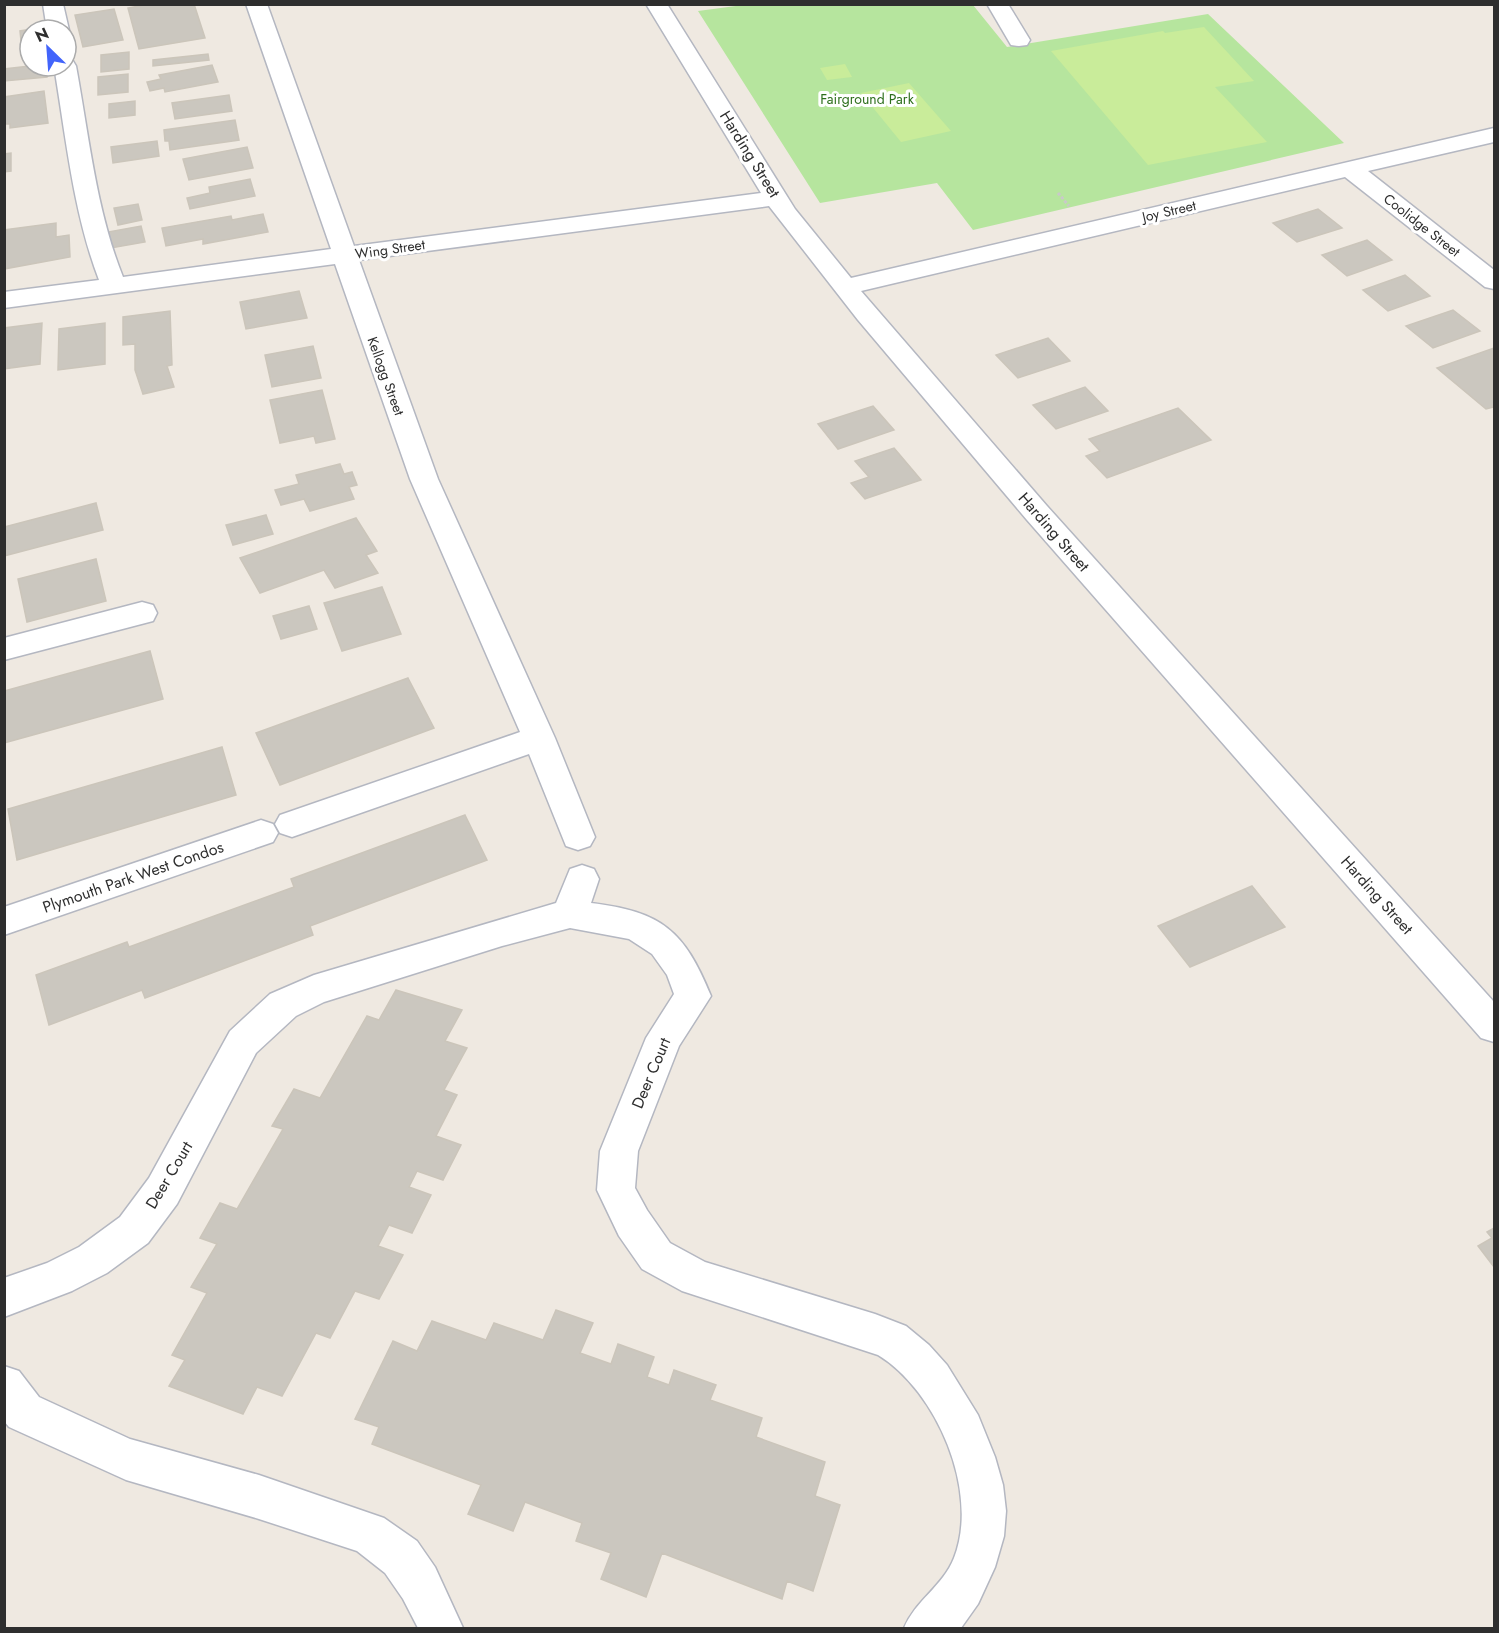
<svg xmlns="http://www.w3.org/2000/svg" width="1499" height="1633" font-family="Jost,sans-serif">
	<rect width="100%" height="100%" fill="#efe9e1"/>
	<!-- green -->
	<polygon fill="#b6e59e" points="751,4 973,5 1007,47 1208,14 1344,143 973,230 937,183 820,203 698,11"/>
	<!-- pitch -->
	<g fill="#c9ec9a">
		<polygon points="1204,27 1254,81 1215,87 1267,142 1148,165 1051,51 1163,31 1165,33"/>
		<polygon points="845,64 852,77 827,80 820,68"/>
		<polygon points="909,83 951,131 901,142 861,93"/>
	</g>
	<!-- building -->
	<g fill="#cbc7bf" stroke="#cbc5ba" stroke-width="1.5">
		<polygon points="149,4 194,4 205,38 139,49 128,8"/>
		<polygon points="114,9 123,40 83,47 75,15"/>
		<polygon points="45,27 45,30 30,30 30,40 21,41 20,31"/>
		<polygon points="129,52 129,69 101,72 101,55"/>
		<polygon points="208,54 209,60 153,66 153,60"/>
		<polygon points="212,65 218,82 165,92 164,88 150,91 147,82 161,79 159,75"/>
		<polygon points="30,66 48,66 47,77 4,81 4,69"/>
		<polygon points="128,74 128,92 98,95 98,77"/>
		<polygon points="44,91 48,123 10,128 10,124 4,124 4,97"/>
		<polygon points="229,95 232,111 175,119 172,103"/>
		<polygon points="135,101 135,115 109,118 109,104"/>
		<polygon points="235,120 239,140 170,150 169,141 165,141 164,130"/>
		<polygon points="157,141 159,156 113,163 111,147"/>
		<polygon points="247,147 253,168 189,180 183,159"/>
		<polygon points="11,153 11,171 4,172 4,154"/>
		<polygon points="250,179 255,196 190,209 187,198 210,193 209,187"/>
		<polygon points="138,204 142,220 118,225 114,208"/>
		<polygon points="1318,209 1342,228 1297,242 1273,223"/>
		<polygon points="263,214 268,232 203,244 203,239 166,246 162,228 231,216 232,220"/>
		<polygon points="56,223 56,237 69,235 70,257 4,269 4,230"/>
		<polygon points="141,226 145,242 111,248 108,232"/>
		<polygon points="1367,240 1392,260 1347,276 1322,255"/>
		<polygon points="1405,275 1430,296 1388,311 1363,290"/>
		<polygon points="299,291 307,318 246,329 240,302"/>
		<polygon points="1453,310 1480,331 1433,348 1406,326"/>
		<polygon points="170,311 172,365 167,366 174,387 143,394 135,370 135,344 123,345 123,317"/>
		<polygon points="42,323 40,364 4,369 4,328"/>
		<polygon points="105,323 105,364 58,370 59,329"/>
		<polygon points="1048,338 1070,361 1018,378 996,355"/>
		<polygon points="313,346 321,378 272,387 265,355"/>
		<polygon points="1494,348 1494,407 1486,409 1437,368"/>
		<polygon points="1085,387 1108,411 1056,429 1033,405"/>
		<polygon points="322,390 335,439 316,443 314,436 280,443 270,400"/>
		<polygon points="873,406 894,430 838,449 818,424"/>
		<polygon points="1178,408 1211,440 1107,478 1086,456 1100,451 1089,439"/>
		<polygon points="894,448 921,480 865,499 851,483 869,477 855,461"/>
		<polygon points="340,464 344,474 352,472 357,485 349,487 354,499 310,511 304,499 281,505 275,490 299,484 296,475"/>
		<polygon points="96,503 103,530 4,556 4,527"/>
		<polygon points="266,515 273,534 233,545 226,525"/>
		<polygon points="356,518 377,551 366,555 378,573 335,588 324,570 260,593 240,558"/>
		<polygon points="96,559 106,601 27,622 18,579"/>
		<polygon points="382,587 401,634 342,651 324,603"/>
		<polygon points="309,606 317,629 281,639 273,616"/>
		<polygon points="150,651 163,699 4,743 4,691"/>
		<polygon points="408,678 434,728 280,785 256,733"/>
		<polygon points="222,747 236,795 17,860 8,809"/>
		<polygon points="465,815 487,860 310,926 313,935 145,998 142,990 49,1025 36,975 127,942 129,947 294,887 291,879"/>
		<polygon points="1252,886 1285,927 1190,967 1158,926"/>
		<polygon points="396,990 462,1010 445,1041 467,1048 444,1090 457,1095 436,1136 461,1145 443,1180 417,1171 409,1187 431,1195 412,1233 389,1225 378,1246 403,1255 379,1299 355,1291 330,1338 316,1333 282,1396 257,1387 243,1414 169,1386 185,1360 172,1355 207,1293 191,1287 217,1244 200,1238 220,1203 237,1209 283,1129 272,1126 294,1089 320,1098 367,1016 379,1020"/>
		<polygon points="1494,1228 1494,1267 1478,1246 1492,1238 1487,1232"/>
		<polygon points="556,1310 593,1323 580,1353 611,1364 618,1344 654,1357 647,1377 669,1385 674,1370 716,1385 710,1400 762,1418 756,1437 825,1462 815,1496 840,1505 813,1591 787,1581 782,1599 662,1553 646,1597 601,1579 611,1553 576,1541 582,1523 525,1502 513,1531 468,1514 481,1485 372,1444 379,1427 355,1419 393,1341 417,1351 432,1321 486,1340 494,1323 543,1340"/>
	</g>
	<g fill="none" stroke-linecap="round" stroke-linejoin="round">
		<defs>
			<g id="minor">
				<polygon points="43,4 63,4 69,30 66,34 66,30 47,30"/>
				<path d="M246,4h21l87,242 407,-53 -115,-189h21l128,205 56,69 643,-150v14l-126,29 126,99v19l-9,-2 -140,-110 -484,114 186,215 447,496v40l-13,-4 -454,-518 -169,-200 -89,-114 -410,54 79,219 117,259 40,99 -5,9 -12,4 -12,-4 -37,-92 -237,83 -12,-4 -5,-9 5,-9 240,-83 -110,-253 -75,-215 -331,44v-16l95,-12c-26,-68 -33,-143 -45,-214h12v-6l7,1 3,5c13,70 20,144 47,211l208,-28z"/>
				<polygon points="987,4 1008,4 1030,40 1027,45 1019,46 1011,45"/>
				<polygon points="142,602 153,605 157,613 153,621 4,660 4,638"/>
				<polygon points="261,820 273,824 278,833 273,842 4,935 4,907"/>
				<path d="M582,865l12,4 5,10 -8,24c71,9 93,27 120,93l-32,50 -41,105 -3,37 12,22 23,33 35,19 170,52 31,12 23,19 18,20 31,50 17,42 8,28 3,26 -2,25 -9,31 -17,37 -17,24h-57c11,-27 39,-42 50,-70 26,-66 -17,-167 -76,-203l-196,-64 -40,-22 -23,-33 -22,-46 3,-39 46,-113 28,-44 -7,-19 -15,-21 -23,-15 -59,-11 -68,18 -178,56 -28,14 -40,37 -79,151 -29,39 -41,30 -35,18 -68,26v-39l43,-15 32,-16 41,-30 29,-39 81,-147 40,-37 44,-19 242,-72 14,-34z"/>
				<polygon points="4,1366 19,1371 39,1397 130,1439 259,1475 384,1518 417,1541 435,1567 463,1628 418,1628 403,1599 385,1573 357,1551 259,1519 126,1480 9,1427 4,1421"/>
			</g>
		</defs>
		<!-- minor casing -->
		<use href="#minor" stroke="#b4b7c1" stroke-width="3"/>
		<!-- path -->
		<polyline stroke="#c9c9c9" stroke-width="3" stroke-dasharray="3 2" stroke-linecap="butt" points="1058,193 1069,206"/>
		<!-- minor -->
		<use href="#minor" fill="#fff" fill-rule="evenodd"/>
	</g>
	<g text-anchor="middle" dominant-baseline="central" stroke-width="6" stroke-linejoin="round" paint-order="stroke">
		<!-- far-park labels -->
		<g font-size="14" fill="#2c6e1b" stroke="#fff">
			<text x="867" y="99">Fairground Park</text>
		</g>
		<!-- far-street labels -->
		<g font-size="14" fill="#2e2e2e" stroke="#fff">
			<text transform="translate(1169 211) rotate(-13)">Joy Street</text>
			<text transform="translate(1422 225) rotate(38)">Coolidge Street</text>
			<text transform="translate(390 249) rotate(-8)">Wing Street</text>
			<text transform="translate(386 376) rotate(70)">Kellogg Street</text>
		</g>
		<!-- street labels -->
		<g font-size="16" fill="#2e2e2e" stroke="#fff">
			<text transform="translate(750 154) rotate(58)">Harding Street</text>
			<text transform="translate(1054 532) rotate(49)">Harding Street</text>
			<text transform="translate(133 877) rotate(-19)">Plymouth Park West Condos</text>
			<text transform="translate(1377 895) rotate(48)">Harding Street</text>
			<text transform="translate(651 1073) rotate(-67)">Deer Court</text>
			<text transform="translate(169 1175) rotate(-59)">Deer Court</text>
		</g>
	</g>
	<!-- border -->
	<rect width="1499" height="1633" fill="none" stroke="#2e2e2e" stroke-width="12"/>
	<!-- north arrow -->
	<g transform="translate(48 48) rotate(335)"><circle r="28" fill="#ffffff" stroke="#ababab" stroke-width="1.5"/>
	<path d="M0-4.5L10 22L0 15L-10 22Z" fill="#4264fb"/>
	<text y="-9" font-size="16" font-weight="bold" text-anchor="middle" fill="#2e2e2e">N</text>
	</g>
</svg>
